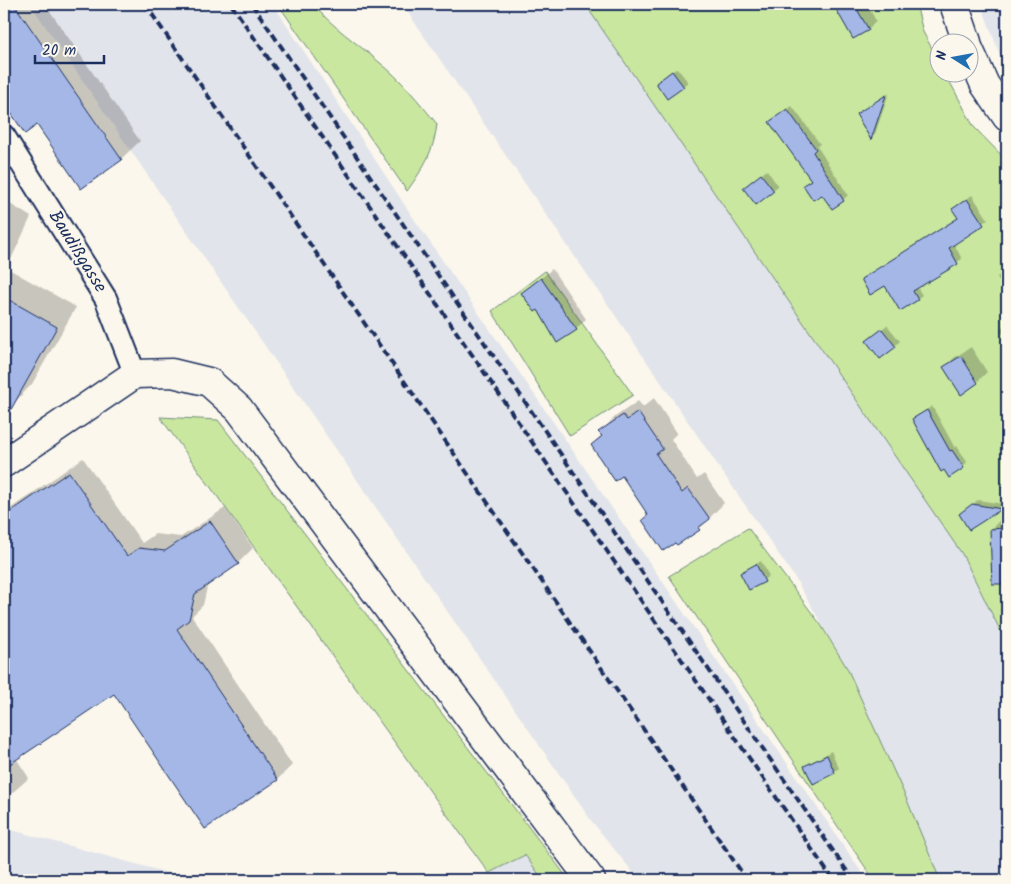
<svg xmlns="http://www.w3.org/2000/svg" width="1011" height="884" font-family="Kalam,sans-serif">
	<rect width="100%" height="100%" fill="#fbf7ec"/>
	<filter id="ink" filterUnits="userSpaceOnUse"><feTurbulence type="fractalNoise" baseFrequency=".02" numOctaves="2"/><feDisplacementMap in="SourceGraphic" scale="10" xChannelSelector="R" yChannelSelector="G"/><feConvolveMatrix kernelMatrix="1 2 1 2 8 2 1 2 1" color-interpolation-filters="sRGB"/></filter>
	<g filter="url(#ink)">
		<!-- built -->
		<g fill="#e1e4ea">
			<polygon points="30,4 273,4 412,216 867,880 639,880 590,819"/>
			<polygon points="402,4 587,4 591,13 962,554 1007,644 1007,880 940,880 907,800 847,668 795,578"/>
			<polygon points="981,4 1007,4 1007,70 1004,66"/>
			<polygon points="4,828 194,880 4,880"/>
			<polygon points="525,855 543,880 480,880 489,873"/>
		</g>
		<!-- green -->
		<g fill="#c9e79f" stroke="#728b7e">
			<path d="M278,4h35c19,23 43,38 66,58 22,17 40,40 58,62 -3,27 -14,45 -30,67z"/>
			<polygon points="587,4 916,4 923,32 938,60 938,72 945,73 974,127 1007,161 1007,644 962,554 591,13"/>
			<polygon points="545,271 633,395 570,436 492,311"/>
			<polygon points="160,417 218,420 569,880 543,880 525,855 489,873"/>
			<polygon points="748,528 821,625 847,668 907,800 940,880 874,880 669,576"/>
		</g>
		<!-- shadow -->
		<g fill="#0003">
			<polygon points="4,4 45,4 140,141 121,159 11,112 7,114 4,109"/>
			<polygon points="835,4 867,4 876,21 868,29 854,37"/>
			<polygon points="677,68 688,82 683,86 662,79"/>
			<polygon points="889,93 875,134 871,138 857,114"/>
			<polygon points="792,106 820,144 817,146 848,195 843,200 805,185 812,179 775,118"/>
			<polygon points="767,170 778,186 773,190 750,183"/>
			<polygon points="972,195 988,219 954,244 962,259 917,287 922,295 917,299 885,284 862,280 959,217 954,209"/>
			<polygon points="4,200 31,217 7,268 76,307 32,384 13,404 4,398"/>
			<polygon points="552,269 586,319 576,329 538,308 523,293"/>
			<polygon points="1007,269 1007,291 1005,292 997,277"/>
			<polygon points="1007,323 1007,341 1000,329"/>
			<polygon points="887,325 900,341 895,346 873,336"/>
			<polygon points="971,347 987,372 977,382 945,367 954,358"/>
			<polygon points="654,398 677,433 671,439 697,479 704,474 724,503 699,529 650,514 622,474 592,445 602,435 600,432 615,417 638,401 643,407"/>
			<polygon points="932,406 955,448 957,446 967,462 963,467 914,419"/>
			<polygon points="83,458 142,543 155,534 181,537 225,508 253,548 238,563 208,583 203,605 192,616 292,765 278,779 206,827 114,692 16,758 29,778 4,800 4,513"/>
			<polygon points="978,500 1004,504 970,528 960,514"/>
			<polygon points="1001,519 1007,519 1007,551 992,552 991,529"/>
			<polygon points="761,561 769,576 750,589 742,573"/>
			<polygon points="831,751 839,768 834,772 806,767"/>
		</g>
		<!-- building -->
		<g fill="#a5b7e6" stroke="#1b2f5e">
			<polygon points="4,4 14,4 122,160 81,189 37,125 25,134 11,113 4,118"/>
			<polygon points="833,4 854,4 869,30 853,39"/>
			<polygon points="672,71 684,87 667,99 656,83"/>
			<polygon points="886,95 871,140 856,114"/>
			<polygon points="787,109 816,149 813,152 844,201 832,209 822,195 813,200 803,185 811,180 769,122"/>
			<polygon points="761,174 774,191 756,205 743,188"/>
			<polygon points="967,199 984,225 949,248 958,264 913,291 918,300 900,311 885,286 870,295 861,279 958,218 952,209"/>
			<polygon points="541,278 577,330 557,343 538,310 535,312 521,293"/>
			<polygon points="4,297 57,327 4,422"/>
			<polygon points="882,329 896,347 880,359 866,341"/>
			<polygon points="961,356 978,383 961,395 943,367"/>
			<polygon points="927,410 950,451 952,450 964,468 949,478 944,470 941,472 912,419"/>
			<polygon points="638,412 663,449 656,454 682,493 688,488 710,519 698,528 700,530 677,545 675,543 663,551 642,520 648,515 622,476 615,481 591,445 602,436 598,432 623,415 627,420"/>
			<polygon points="69,472 127,556 139,548 165,551 210,521 239,564 195,594 189,620 177,629 278,780 205,829 114,694 4,768 4,516"/>
			<polygon points="972,504 1002,509 969,530 959,514"/>
			<polygon points="1007,528 1007,584 992,584 990,529"/>
			<polygon points="756,564 765,582 749,590 740,573"/>
			<polygon points="827,755 835,773 813,784 804,766"/>
		</g>
		<g fill="none" stroke-linecap="round" stroke-linejoin="round">
			<defs>
				<polyline id="street" points="4,136 106,299 135,374"/>
				<g id="secondary">
					<polyline points="954,4 967,42"/>
					<polyline points="968,47 985,85 1007,117"/>
					<polyline points="4,463 135,374 172,373 209,382 239,409 591,880"/>
				</g>
			</defs>
			<!-- street casing -->
			<use href="#street" stroke="#1b2f5e" stroke-width="25"/>
			<!-- secondary casing -->
			<use href="#secondary" stroke="#1b2f5e" stroke-width="31"/>
			<!-- street -->
			<use href="#street" stroke="#fbf7ec" stroke-width="21"/>
			<!-- secondary -->
			<use href="#secondary" stroke="#fbf7ec" stroke-width="28"/>
			<!-- rail -->
			<g stroke="#1b2f5e" stroke-width="4" stroke-dasharray="8 4" stroke-linecap="butt">
				<polyline points="145,4 747,880"/>
				<polyline points="231,4 833,880"/>
				<polyline points="252,4 853,880"/>
			</g>
		</g>
	</g>
	<g text-anchor="middle" dominant-baseline="central" stroke-width="4.5" stroke-linejoin="round" paint-order="stroke">
		<!-- street labels -->
		<g font-size="18" fill="#1b2f5e" stroke="#fbf7ec">
			<text transform="translate(77 252) rotate(58)">Baudißgasse</text>
		</g>
	</g>
	<!-- margin -->
	<rect width="1011" height="884" fill="none" stroke="#fbf7ec" stroke-width="20"/>
	<rect x="10" y="10" width="991" height="864" fill="none" stroke="#1b2f5e" stroke-width="2" filter="url(#ink)"/>
	<!-- north arrow -->
	<g transform="translate(954 58) rotate(281)"><circle r="24" fill="#fbf7ec" stroke="#a1a7b3"/>
	<path d="M0-4L9 19L0 12L-9 19Z" fill="#1f6fb2"/>
	<text y="-8" font-size="14" font-weight="bold" text-anchor="middle" fill="#1b2f5e">N</text>
	</g>
	<!-- scale -->
	<path d="M35 55v8h69v-8" fill="none" stroke="#1b2f5e" stroke-width="2.5"/>
	<text x="42" y="55" font-size="15" fill="#1b2f5e" stroke="#fbf7ec" stroke-width="4" paint-order="stroke">20 m</text>
</svg>
